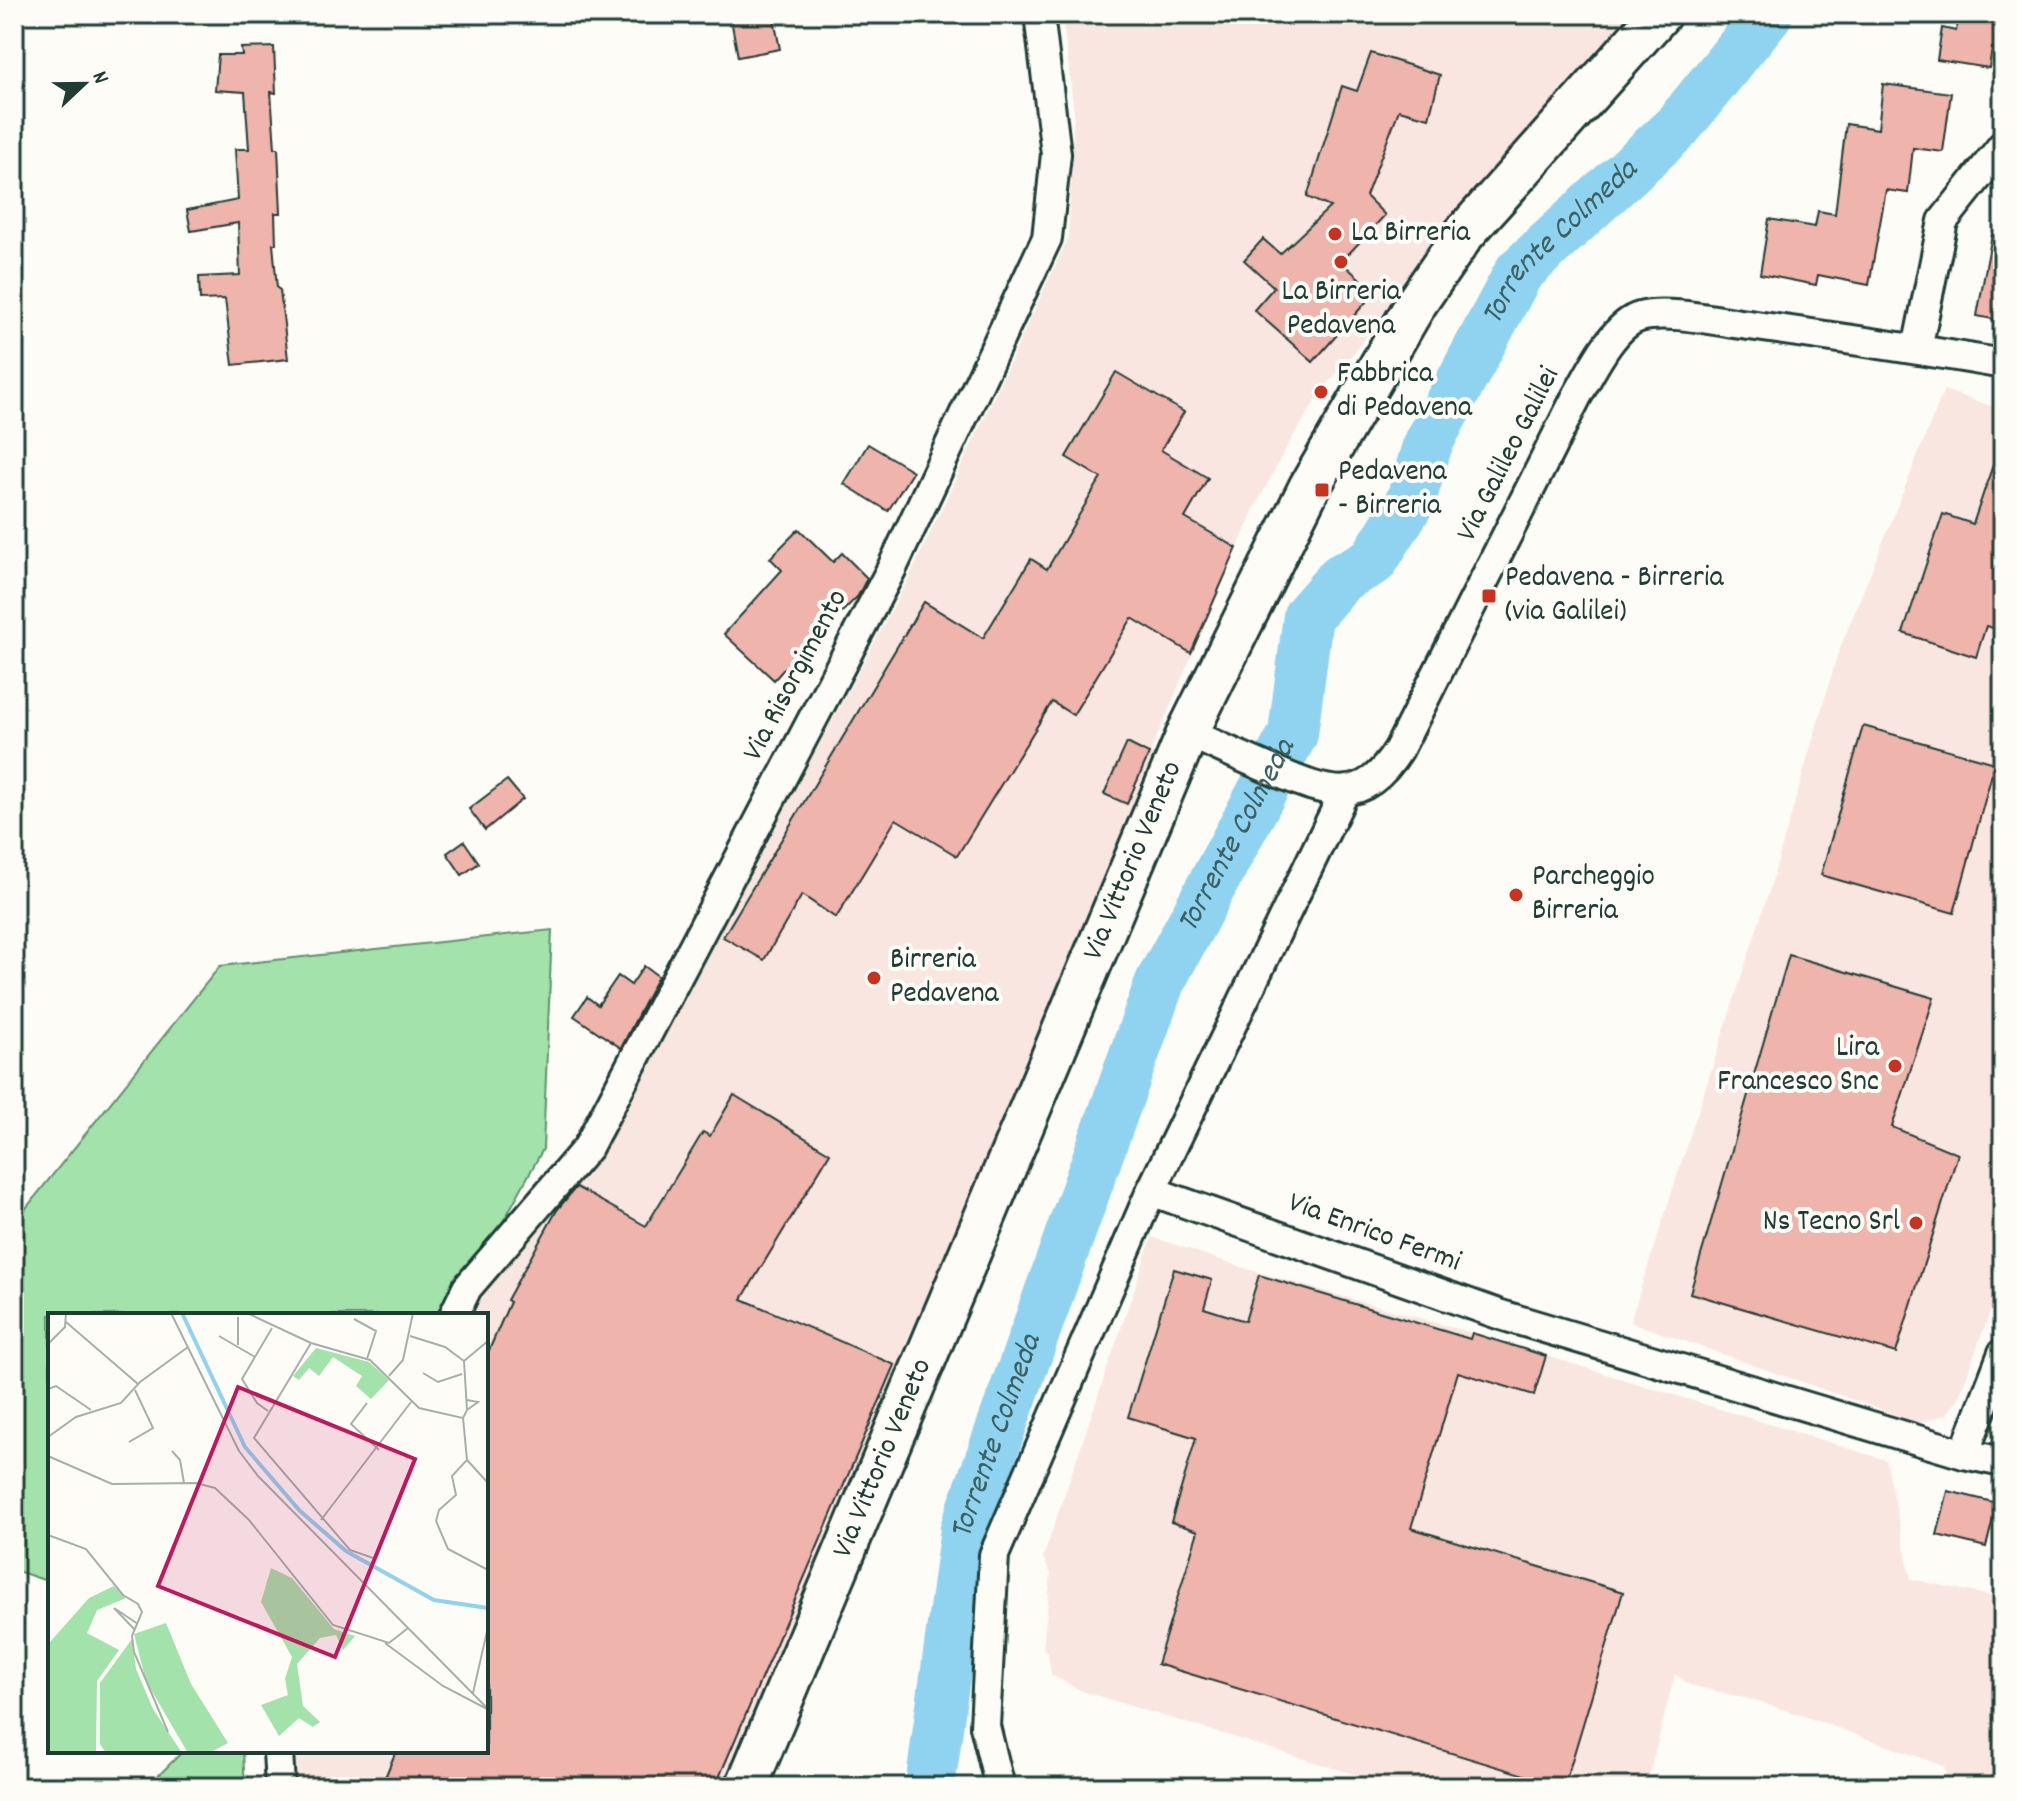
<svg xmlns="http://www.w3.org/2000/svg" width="2017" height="1801" font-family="Dekko,sans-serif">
	<rect width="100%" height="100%" fill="#fdfcf7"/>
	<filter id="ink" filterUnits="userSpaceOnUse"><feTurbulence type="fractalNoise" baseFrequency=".0125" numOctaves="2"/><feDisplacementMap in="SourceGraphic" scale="16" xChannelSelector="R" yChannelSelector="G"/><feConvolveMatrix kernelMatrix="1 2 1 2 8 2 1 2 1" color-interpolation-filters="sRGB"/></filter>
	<g filter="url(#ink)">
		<!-- built -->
		<g fill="#f9e6e0">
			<polygon points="1062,14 1632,14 1425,255 1359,346 1321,392 1288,445 1255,507 1150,753 1163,760 728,1787 298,1787 294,1751 486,1751 486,1315 464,1315 650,1051 690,984 910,576 1068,238 1074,111"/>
			<polygon points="1944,390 2003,410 2003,949 2000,959 2003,960 2003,1045 2000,1055 2003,1057 2003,1277 1958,1399 1947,1414 1919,1423 1630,1322 1771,885 1837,656"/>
			<polygon points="1152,1237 1260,1273 1472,1333 1886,1460 1911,1579 2000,1598 1992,1640 2003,1646 2003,1787 1948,1787 1944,1766 1804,1716 1749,1699 1690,1685 1675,1674 1646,1787 1396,1787 1082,1691 1051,1675 1048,1653 1043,1648 1051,1574 1043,1558"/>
		</g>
		<!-- green -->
		<g fill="#a3e2aa" stroke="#61906f" stroke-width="2">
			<polygon points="552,930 543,1149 452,1315 50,1315 50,1582 14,1570 14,1223 220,966"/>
			<polygon points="183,1751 243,1751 245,1787 147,1787"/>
		</g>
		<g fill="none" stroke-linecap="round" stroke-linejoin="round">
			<!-- river -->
			<path stroke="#8fd3f0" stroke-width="50" id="s1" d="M930,1787l35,-258 195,-547 133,-248 15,-118 33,-38 32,-17 38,-61 17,-57 91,-171 158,-145 91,-113"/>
		</g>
		<!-- building -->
		<g fill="#efb4ac" stroke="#1f3d34" stroke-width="2">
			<polygon points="730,14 773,14 780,49 738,57"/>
			<polygon points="1959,14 2003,14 2003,50 1992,48 1989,68 1937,60 1942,28 1956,31"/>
			<polygon points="274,47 276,93 271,92 275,148 278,148 281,213 275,213 276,244 273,244 277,288 280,290 288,359 233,365 225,299 200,300 199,277 240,275 238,223 191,231 187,210 238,200 235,149 249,149 245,92 215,90 218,55 242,55 241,48"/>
			<polygon points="1371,53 1440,75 1429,118 1399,110 1366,196 1385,215 1341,262 1375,292 1313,362 1254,310 1274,287 1244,260 1263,239 1280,254 1330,207 1307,197 1342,86 1357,91"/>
			<polygon points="1883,84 1951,93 1943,152 1913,148 1908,193 1886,190 1869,285 1818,275 1816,285 1760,274 1769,219 1815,227 1818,211 1835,214 1846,124 1878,129"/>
			<polygon points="1992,234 2003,235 2003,321 1977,316"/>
			<polygon points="1116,372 1184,412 1161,450 1208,478 1185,518 1237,548 1191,653 1132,618 1073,715 1052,702 957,856 896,819 836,918 802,895 764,960 723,937 924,602 983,638 1031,559 1047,569 1101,478 1066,457"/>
			<polygon points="868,444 913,471 888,511 844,484"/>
			<polygon points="1999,447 2003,448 2003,631 1986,626 1976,657 1903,633 1943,514 1973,524"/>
			<polygon points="799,529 833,562 842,553 867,578 858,596 833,621 830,618 774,680 724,634 782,570 770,558"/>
			<polygon points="1863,726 1995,763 1954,913 1821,875"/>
			<polygon points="1127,743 1149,754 1127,804 1104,794"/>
			<polygon points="507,780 523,799 485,830 469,809"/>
			<polygon points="464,841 479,863 462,875 447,853"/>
			<polygon points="1789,955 1934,998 1892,1127 1958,1154 1896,1353 1690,1293"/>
			<polygon points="644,966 658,976 621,1048 574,1016 587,997 598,1005 618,976 631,985"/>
			<polygon points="734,1095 830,1153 742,1299 895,1365 715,1787 381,1787 396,1751 486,1751 486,1357 510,1302 507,1300 557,1210 576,1187 646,1226 703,1132 710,1136"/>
			<polygon points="1174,1269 1212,1280 1204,1308 1245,1321 1259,1275 1470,1339 1472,1333 1546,1356 1534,1395 1458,1372 1411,1528 1623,1592 1564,1787 1157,1664 1198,1531 1171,1522 1196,1438 1128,1417"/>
			<polygon points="1948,1491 1997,1503 1986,1547 1937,1535"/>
		</g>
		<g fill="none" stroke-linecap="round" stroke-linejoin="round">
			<defs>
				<g id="street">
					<polyline points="1917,349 1943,221 2003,145"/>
					<path d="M1188,732c28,14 56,26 84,38 55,23 90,39 127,-21l178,-353c13,-22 36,-72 63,-79 27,-8 81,5 109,8 85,12 170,24 254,39"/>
					<polyline points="1151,1191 1501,1315 1964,1454 2003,1462"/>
					<polyline points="454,1315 467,1288 588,1147 892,568 1047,238 1056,154 1039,14"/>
					<polyline points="1964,1454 2003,1353"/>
					<polyline points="278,1751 280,1787"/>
					<polyline points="1000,1787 985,1726 994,1555 1151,1191 1345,791"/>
				</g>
				<g id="secondary">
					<path id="s2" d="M746,1787l442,-1055 122,-246 107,-184 47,-68 196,-220"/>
				</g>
			</defs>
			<!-- street casing -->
			<use href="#street" stroke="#1f3d34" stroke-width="34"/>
			<!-- secondary casing -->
			<use href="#secondary" stroke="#1f3d34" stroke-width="46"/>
			<!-- street -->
			<use href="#street" stroke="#fdfcf7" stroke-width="28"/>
			<!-- secondary -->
			<use href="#secondary" stroke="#fdfcf7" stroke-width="40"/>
		</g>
	</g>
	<!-- markers -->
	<g fill="#c8321e" stroke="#fdfcf7" stroke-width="3">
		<circle cx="1335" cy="234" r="8"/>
		<circle cx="1341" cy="262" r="8"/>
		<circle cx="1321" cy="392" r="8"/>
		<rect x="1314" y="482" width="16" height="16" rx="4"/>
		<rect x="1481" y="588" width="16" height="16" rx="4"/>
		<circle cx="1516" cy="895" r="8"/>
		<circle cx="874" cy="978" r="8"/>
		<circle cx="1895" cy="1066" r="8"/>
		<circle cx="1916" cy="1223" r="8"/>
	</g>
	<g text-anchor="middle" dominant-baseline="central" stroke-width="8" stroke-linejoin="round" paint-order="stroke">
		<!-- poi labels -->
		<g font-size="30" fill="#1f3d34" stroke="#fdfcf7" text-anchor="start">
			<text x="1351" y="234">La Birreria</text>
			<text x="1341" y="293" text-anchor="middle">La Birreria<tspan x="1341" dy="34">Pedavena</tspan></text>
			<text x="1337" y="375">Fabbrica<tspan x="1337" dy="34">di Pedavena</tspan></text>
			<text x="1338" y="473">Pedavena<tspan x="1338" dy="34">- Birreria</tspan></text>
			<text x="1505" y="579">Pedavena - Birreria<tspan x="1505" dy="34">(via Galilei)</tspan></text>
			<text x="1532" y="878">Parcheggio<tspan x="1532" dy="34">Birreria</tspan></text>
			<text x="890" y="961">Birreria<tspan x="890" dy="34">Pedavena</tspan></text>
			<text x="1879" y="1049" text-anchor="end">Lira<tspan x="1879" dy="34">Francesco Snc</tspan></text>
			<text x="1900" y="1223" text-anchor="end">Ns Tecno Srl</text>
		</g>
		<!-- street labels -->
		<g font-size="30" fill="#1f3d34" stroke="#fdfcf7">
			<text transform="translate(1510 455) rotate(-63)">Via Galileo Galilei</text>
			<text transform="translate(797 676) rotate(-62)">Via Risorgimento</text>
			<text stroke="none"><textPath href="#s2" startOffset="1004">Via Vittorio Veneto</textPath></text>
			<text transform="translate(1374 1234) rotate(20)">Via Enrico Fermi</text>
			<text stroke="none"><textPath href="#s2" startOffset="356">Via Vittorio Veneto</textPath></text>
		</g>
		<!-- water labels -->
		<g font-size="32" font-style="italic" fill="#3b6263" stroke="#fdfcf7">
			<text stroke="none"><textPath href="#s1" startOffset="1702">Torrente Colmeda</textPath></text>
			<text stroke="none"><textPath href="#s1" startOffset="1006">Torrente Colmeda</textPath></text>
			<text stroke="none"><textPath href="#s1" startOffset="358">Torrente Colmeda</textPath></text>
		</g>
	</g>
	<!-- overview -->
	<g transform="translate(48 1313)">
		<rect width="440" height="440" fill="#fdfcf7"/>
		<path d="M268,35l53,14 20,18 -18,19 -15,-13 6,-10 -29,-19 -14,19 -10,-8 -10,12 -6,-4zM223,255l21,10 42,51 21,7 -12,14 -7,-15 -16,3 -23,26 6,42 17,16 -7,5 -14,-9 -20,18 -18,-31 27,-10 -3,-16 7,-22 -31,-55zM66,273l12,12 -29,12 -10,23 32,17 -22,31 -1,72h-48l2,-111 39,-44zM118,310l25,61 37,59 -19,10h-21l-42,-72 -12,-47zM84,326l4,30 17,40 29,44h-76l-6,-9v-61z" fill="#a3e2aa"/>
		<path fill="none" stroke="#8fd3f0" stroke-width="4" d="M134,0l63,134 55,64 46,40 88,49 54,8"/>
		<path fill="none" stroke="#a4b0a9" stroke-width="2" d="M123,0l68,138 19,25 230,233M199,0l64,30 59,17 49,48 44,10 4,42 -15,16 4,19 -17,15 -3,11 12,28 40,21M190,4v28M306,6l22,12 -9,28M18,9l72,62M171,23l36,21M362,23l35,11 19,14M263,30l-57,95 96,112 23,8M0,31l17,-17 1,-14M375,60l15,9 24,-8M341,63l14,-16 10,-47M0,76l8,-3 35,24M419,87l11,2 -11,8M319,90l-16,21 28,26M220,98l-11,-8 -15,-24 30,-51M415,105l4,-8 -3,-49 24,-20M0,124l28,-20 45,-14 19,-21 48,-35M81,129l24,-14 -18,-38M124,138l8,9 4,23M0,143l64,28 84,-1 19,5 34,32 84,105 56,18 19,-15M419,147l21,23M273,207l90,-118M0,222l38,14 37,46 15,9 4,8 -10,24 2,16 34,80M87,317l-21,-22 24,16M337,330l58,43 44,23M425,380l15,-66"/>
		<path fill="#c2185b" fill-opacity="0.15" stroke="#c2185b" stroke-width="4" d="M190,74l177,72 -80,198 -177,-71z"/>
		<rect width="440" height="440" fill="none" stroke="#1f3d34" stroke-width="4"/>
	</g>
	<!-- margin -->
	<rect width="2017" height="1801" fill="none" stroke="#fdfcf7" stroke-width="48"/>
	<rect x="24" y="24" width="1969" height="1753" fill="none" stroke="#1f3d34" stroke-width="3" filter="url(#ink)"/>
	<!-- north arrow -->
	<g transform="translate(84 84) rotate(68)" stroke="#fdfcf7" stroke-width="6" paint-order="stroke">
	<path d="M0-6L14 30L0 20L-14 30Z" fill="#1f3d34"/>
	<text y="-12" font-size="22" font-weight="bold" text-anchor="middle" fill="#1f3d34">N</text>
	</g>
</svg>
